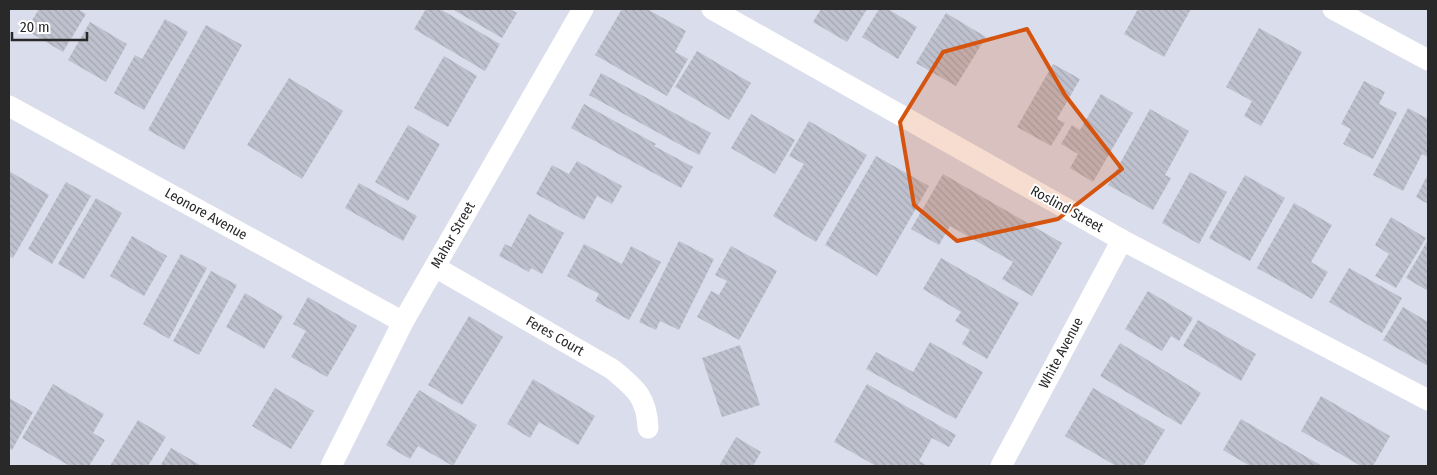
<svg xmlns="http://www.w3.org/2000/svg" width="1437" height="475" font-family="'Fira Sans Condensed',sans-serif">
	<defs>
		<pattern id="building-back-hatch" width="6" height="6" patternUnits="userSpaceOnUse" patternTransform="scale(1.25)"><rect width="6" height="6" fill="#bfc1ce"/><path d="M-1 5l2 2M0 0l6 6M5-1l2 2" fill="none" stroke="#a4a6b1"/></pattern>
	</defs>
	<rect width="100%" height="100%" fill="#daddec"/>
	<!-- building -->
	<g fill="url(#building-back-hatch)">
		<polygon points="39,9 78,9 86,14 63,52 26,30"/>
		<polygon points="426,9 440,9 500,44 485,71 414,29"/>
		<polygon points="452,9 510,9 517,13 502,38"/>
		<polygon points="622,9 647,9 686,31 675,52 688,59 667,96 595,55"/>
		<polygon points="821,9 867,9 847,42 813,22"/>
		<polygon points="879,9 888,9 917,27 898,59 862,37"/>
		<polygon points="1138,9 1191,9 1164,57 1124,34"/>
		<polygon points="946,13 986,37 956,86 916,63"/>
		<polygon points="165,19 188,32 144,110 114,93 135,55 142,59"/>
		<polygon points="90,22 127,44 106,82 68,60"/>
		<polygon points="206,25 242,45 184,150 148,130"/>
		<polygon points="1259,28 1302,52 1261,126 1244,116 1252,101 1226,87"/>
		<polygon points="697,51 751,83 729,120 675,87"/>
		<polygon points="444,56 477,76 448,127 414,108"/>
		<polygon points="1053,64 1080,79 1057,119 1065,123 1051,146 1017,127"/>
		<polygon points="601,73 711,133 699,155 589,95"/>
		<polygon points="289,78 343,111 302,179 247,145"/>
		<polygon points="1364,81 1385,92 1379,104 1397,113 1373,159 1343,144 1351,129 1341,124"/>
		<polygon points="1101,94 1133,113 1093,182 1070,168 1078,154 1061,144 1072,125 1080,130"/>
		<polygon points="584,104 656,144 654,146 693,167 681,188 571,128"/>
		<polygon points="1408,108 1428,119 1428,157 1422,154 1403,191 1373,175"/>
		<polygon points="1150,109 1189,131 1165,175 1171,178 1153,210 1108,185"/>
		<polygon points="751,114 795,140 775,174 731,148"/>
		<polygon points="809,121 867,155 816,242 773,216 804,164 789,156"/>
		<polygon points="408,125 440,144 408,201 375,182"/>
		<polygon points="876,156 929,186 877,276 825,245"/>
		<polygon points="577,161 622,186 612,204 597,196 584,220 536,194 552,165 569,174"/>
		<polygon points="9,171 49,195 13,258 9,256"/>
		<polygon points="1190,172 1227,192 1199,244 1162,223"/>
		<polygon points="943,174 1062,243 1032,296 1002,279 1013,262 950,226 939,245 911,229"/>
		<polygon points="1428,174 1428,204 1416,197"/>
		<polygon points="1245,175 1285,198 1250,261 1209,238"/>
		<polygon points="66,182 91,196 52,264 28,249"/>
		<polygon points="359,183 417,216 403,241 345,208"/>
		<polygon points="96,198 122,213 84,279 58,264"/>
		<polygon points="1294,203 1332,225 1311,262 1328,272 1312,299 1257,268"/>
		<polygon points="529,214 564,233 542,274 531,268 529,272 499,256 505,244 511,247"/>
		<polygon points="1391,217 1426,238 1396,288 1375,276 1389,254 1375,245"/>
		<polygon points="132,236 167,256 144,296 110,276"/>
		<polygon points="1428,240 1428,291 1406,278"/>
		<polygon points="679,241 714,259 679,330 660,321 656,330 639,322"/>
		<polygon points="584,244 622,264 631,246 661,262 629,320 595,301 599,294 567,276"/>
		<polygon points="731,246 777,271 739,340 697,317 711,291 719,295 727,281 715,275"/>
		<polygon points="181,254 207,268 169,339 143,324"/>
		<polygon points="941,258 1019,303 987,359 962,344 970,330 955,321 961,312 923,289"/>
		<polygon points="1349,268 1402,298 1382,333 1329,302"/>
		<polygon points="211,271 237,285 199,355 173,341"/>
		<polygon points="1148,291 1193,318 1179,341 1171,336 1162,351 1125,329"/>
		<polygon points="245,293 283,316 264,349 226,327"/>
		<polygon points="308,297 357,326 327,377 291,357 306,331 293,324"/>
		<polygon points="1403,307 1428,322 1428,366 1383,340"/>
		<polygon points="469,316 503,337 462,405 428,385"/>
		<polygon points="1198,320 1256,354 1241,381 1183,346"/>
		<polygon points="930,342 983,372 956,419 866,369 876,352 913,372"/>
		<polygon points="1120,343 1201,393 1181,425 1100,376"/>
		<polygon points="740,345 760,405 722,417 702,358"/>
		<polygon points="533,379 595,416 578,445 539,422 530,438 507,424"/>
		<polygon points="53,384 104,414 93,433 105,440 89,466 70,466 22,438"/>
		<polygon points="867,384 956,435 949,447 932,438 919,461 928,466 876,466 834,442"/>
		<polygon points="275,388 314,411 291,449 252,426"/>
		<polygon points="1093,388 1165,430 1143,466 1116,466 1065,436"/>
		<polygon points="419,390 477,425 453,466 418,446 410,459 386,445"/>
		<polygon points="1321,396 1390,436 1373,466 1361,466 1301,431"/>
		<polygon points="9,398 33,412 12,450 9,448"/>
		<polygon points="1241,419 1322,466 1250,466 1223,450"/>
		<polygon points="138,420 166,437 148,466 110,466"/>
		<polygon points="736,437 761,452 753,466 719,466"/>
		<polygon points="171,448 200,465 199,466 160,466"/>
	</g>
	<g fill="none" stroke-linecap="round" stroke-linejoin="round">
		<!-- minor -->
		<g stroke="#fff" stroke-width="21">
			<polyline points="712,9 1122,240 1428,400"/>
			<polyline points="1333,9 1428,60"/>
			<polyline points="9,106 403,322"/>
			<path d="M435,267l177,102c23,19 35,28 36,59"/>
			<polyline points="331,466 403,322 583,9"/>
			<polyline points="1001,466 1122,240"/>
		</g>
	</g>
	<!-- marked area -->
	<path fill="#d5540f" fill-opacity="0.2" stroke="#d5540f" stroke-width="4" stroke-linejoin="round" d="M1027,29l38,66 57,74 -64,50 -101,22 -43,-36 -14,-83 43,-70z"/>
	<g text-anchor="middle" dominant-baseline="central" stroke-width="4" stroke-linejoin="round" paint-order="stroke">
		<!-- street labels -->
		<g font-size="14" fill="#292929" stroke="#fff">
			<text transform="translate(1067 209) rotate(29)">Roslind Street</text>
			<text transform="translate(206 214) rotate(29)">Leonore Avenue</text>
			<text transform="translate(453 235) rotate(-60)">Mahar Street</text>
			<text transform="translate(555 336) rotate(30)">Feres Court</text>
			<text transform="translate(1061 353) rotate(-62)">White Avenue</text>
		</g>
	</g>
	<!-- border -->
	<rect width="1437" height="475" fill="none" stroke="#292929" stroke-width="20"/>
	<!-- scale -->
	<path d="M12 32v8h75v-8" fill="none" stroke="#292929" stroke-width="2.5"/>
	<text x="20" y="32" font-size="15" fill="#292929" stroke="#ffffff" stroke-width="4" paint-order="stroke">20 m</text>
</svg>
